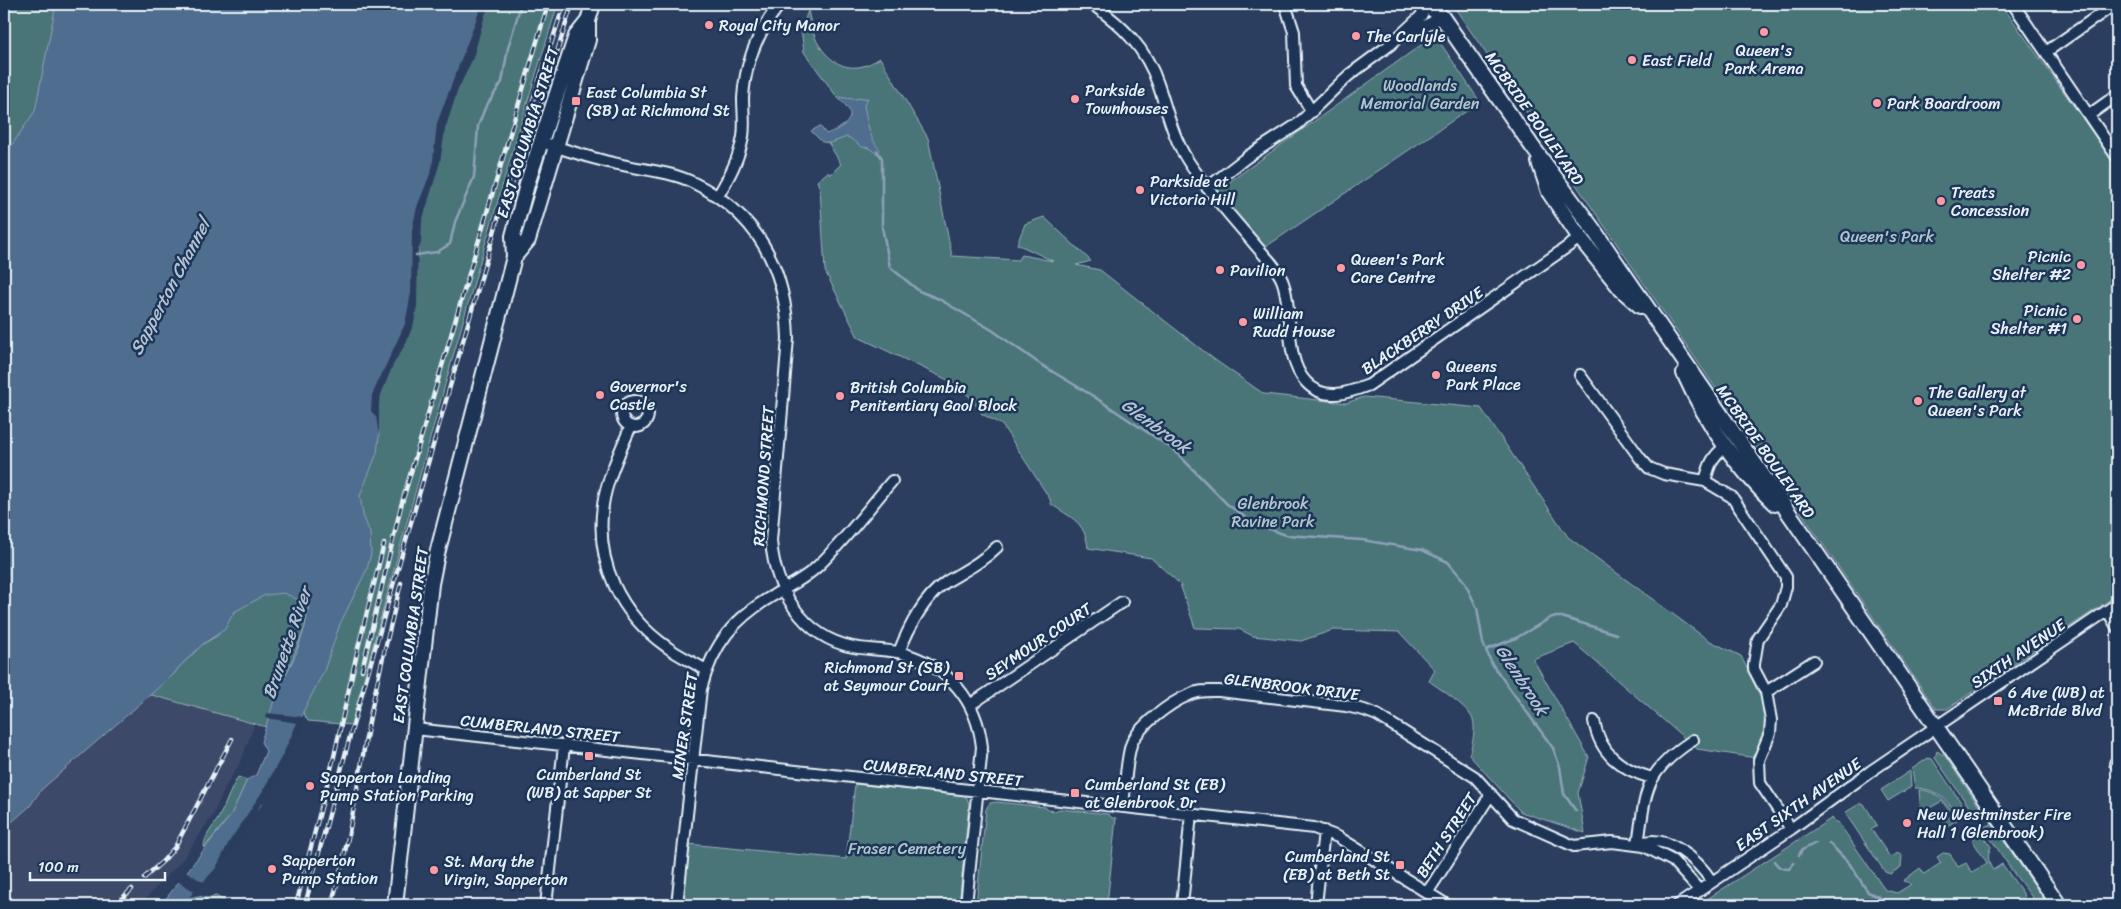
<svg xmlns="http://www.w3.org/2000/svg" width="2121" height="909" font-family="Sriracha,sans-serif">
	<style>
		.built { fill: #3c4869 }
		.green { fill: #4a7479; stroke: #99b2b8 }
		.water { fill: #506d8f; stroke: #8da2b9 }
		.pier { fill: #2b3e5f }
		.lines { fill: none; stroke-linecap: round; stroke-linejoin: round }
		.stream { stroke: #8da2b9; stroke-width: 2.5 }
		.minor-casing { stroke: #e8f1f8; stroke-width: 14 }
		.major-casing { stroke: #e8f1f8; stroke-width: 18 }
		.minor { stroke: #1d3557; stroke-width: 10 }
		.major { stroke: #1d3557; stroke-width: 14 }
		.rail-casing { stroke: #e8f1f8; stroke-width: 4.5 }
		.rail { stroke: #1d3557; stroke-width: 2.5; stroke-dasharray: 8; stroke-linecap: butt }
		.poi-dot { fill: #ff9aa2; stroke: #1d3557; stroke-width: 2 }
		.labels { text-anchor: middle; stroke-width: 5; stroke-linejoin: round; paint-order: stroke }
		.poi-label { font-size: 16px; fill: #e8f1f8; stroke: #1d3557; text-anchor: start }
		.park-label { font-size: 16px; fill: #b1c5cc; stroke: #1d3557 }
		.street-label { font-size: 16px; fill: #e8f1f8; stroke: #1d3557 }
		.water-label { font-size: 18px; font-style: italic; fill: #b3c3d3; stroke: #1d3557 }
	</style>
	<rect width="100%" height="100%" fill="#2b3e5f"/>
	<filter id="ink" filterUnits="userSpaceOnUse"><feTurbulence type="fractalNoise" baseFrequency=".02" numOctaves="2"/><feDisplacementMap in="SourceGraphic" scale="10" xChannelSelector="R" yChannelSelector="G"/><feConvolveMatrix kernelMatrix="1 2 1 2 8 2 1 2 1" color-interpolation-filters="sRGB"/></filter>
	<g filter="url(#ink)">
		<path class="built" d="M148,694l105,30 1,2 -13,35 -14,23 -14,31 -31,45 -42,45h-136v-76l33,-31 4,-8z"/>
		<path class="green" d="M4,4h85l-12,54 -73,106z
			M488,4h70c-76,238 -140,480 -207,721l-43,-4 -5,-9 -10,16 149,-599z
			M1452,4h549l116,163v428l-170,114h-11z
			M808,11c3,11 5,25 11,34 16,24 37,29 61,13l48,80 24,118 66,4 4,-5 31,6 -36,-17 8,-20 19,-7 47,44 -15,4 24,5 115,90 49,34 82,9 18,-6 117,11 87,129 140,103 33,16 22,46 4,21 -11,35 -59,-9 -123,-106 -41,16 56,98 -11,36 7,40 -64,-21 -52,-57c3,-9 7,-26 4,-35 -4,-13 -33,-31 -44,-39l6,-11 -36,-38 -66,-2 -32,11 -48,-5 -14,-7 -44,-1 -15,-44 -29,-26 -63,-10c-3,-27 -17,-30 -37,-44l-1,-5 -48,-74 -20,-11 -12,-17 -18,-15 -94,-45 -33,-66 -5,-82 -3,-8 11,-9 2,3 11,-11 -16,-27 34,-21 -16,-17 -6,-2 -33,-45 -3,-23z
			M1435,35l45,67 -216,146 -46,-58z
			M321,551l-16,76 -39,100 -118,-33 26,-20 5,-7 24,-23 14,-8 17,-24z
			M1937,751l8,5 35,52 1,4 -5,5 -41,-59z
			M1928,758l4,1 36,54 -9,6c-9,-18 -23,-31 -44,-31l-3,-19z
			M1910,771l1,16 -23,14 -7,-11z
			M238,777l9,3 -16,35 -27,33c0,-13 9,-20 15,-31 7,-13 11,-27 19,-40z
			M855,784l108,11 4,3 2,6 -10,101h-277l6,-61 158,15z
			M1919,790c18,0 31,15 38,30l-10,6 -4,-6 9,-5 -10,-14 -21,12z
			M996,802l49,5 3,3 7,1 4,-2 49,5 4,4h4l-9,87h-131l10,-96 4,-6z
			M1861,803l3,1 13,21 -6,4 19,28 8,-4 4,3 -1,11 -11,7 -5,-2 -38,-56 -1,-4z
			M1832,818l3,4h3l47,68 12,3 13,-8v-2l-7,-2 17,-13 4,6 17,-11 -4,-6 6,-4 7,1 8,13 8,-4 6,9 15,-9 -14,-22 1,-1 -3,-6 8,-5 12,18c-4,7 -3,17 2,23l9,-6 21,29 2,12h-327z
			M1992,824l56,81h-12l-1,-4 -20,-26 -32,-48z
			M198,896l9,2 9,-2 15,9h-27l-7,-5 -4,5h-10l6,-7z"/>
		<path class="water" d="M56,4h432l-33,87 -35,131 -5,84 -25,58 -13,39 2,33 -2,17 -17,43 3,19 7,18 1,21 -4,15 -27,55 -16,47 -21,41 -4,15 -29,65 -54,77 -33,36h-22l70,-90 16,-35 9,-5 10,-24 -5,-9 14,-45 21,-43 9,-27 4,-22 -25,-12 -19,2 -31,17 -9,17 -22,15 -24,23 -5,7 -133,116 -11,16 -26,23v-676l5,-4 26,-38z
			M837,97l16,2 15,-1 -4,7c3,15 5,34 16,45l-3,4 -8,-6 -7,-1 -12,-9 -3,-1 -17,6 -8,-1 -11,-11 9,-5 6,8c11,-4 33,-13 20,-28 -3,-4 -6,-5 -9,-9z"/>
		<path class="pier" d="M482,4h8l-5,11 -12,43 -16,34 -12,38 -5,32 -18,60 -1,21 -3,8 -1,55 -3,17 -8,20 -13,22 -11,27 -3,11v33l-3,-19 -5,-6 1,-16 33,-71 6,-31 1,-63 5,-23 15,-38 5,-46z
			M267,713l37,4 -3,11 -29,65 -12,13 -18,36 -14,13 -11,15 -24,26 -4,2 5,-7 -17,-10 5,-8 2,-3 19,12 13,-14 13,-26 33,-50 21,-38 14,-31 -31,-5z"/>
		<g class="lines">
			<path class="stream" d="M877,151l5,7v69l8,40 29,24 20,8 53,31 48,34 53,32 81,54 53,54 26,19 33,12 76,5 60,10 26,12 16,19 13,27 6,35 9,21 61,84 7,19 4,27 12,17
				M416,255l21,-3 13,-8 5,-22 19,-45 4,-51 7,-18 17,-26 6,-34 13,-44
				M1486,650l30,-12 36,-21h10l54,17
				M1829,843l20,20 19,29 25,12
				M1799,855l3,-5 14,-7
				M1774,861c4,6 7,8 15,8l5,-6"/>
			<defs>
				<path id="minor" d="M1092,4c30,21 54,44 66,80 9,26 15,54 30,77 19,29 42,54 64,80 10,13 24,24 30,39 12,30 1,78 24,102 18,20 42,11 63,3l211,-147
					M1285,4l9,28 2,54 16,26
					M2013,4l104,153
					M1405,36l37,-19
					M2046,52l69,-48
					M2089,115l28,-20
					M541,142c26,8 51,17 77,22 25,6 51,7 74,18 65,31 94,86 96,156l-17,203c4,48 31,96 82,106 16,3 33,2 49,6 46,13 75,47 80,94l-16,158
					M1207,188l40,-31 51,-33 51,-49 42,-31 30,-28 6,-11
					M718,196c11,-19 21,-37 25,-59 2,-13 0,-26 0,-39 2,-35 15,-67 37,-94
					M1580,375l60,83 9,10 15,6 41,7 27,16 54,80v10l-5,18 -23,34 -4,25v5l12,23 5,28 -1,13 -11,27 1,23 31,46
					M622 414a13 13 0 1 1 26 0a13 13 0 1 1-26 0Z
					M631,426c-10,23 -25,55 -28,79 -8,58 17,109 64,142 12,9 26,15 39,23
					M1705,481c4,-15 7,-25 20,-34
					M2108,611l9,16
					M899,652c10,-25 24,-54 47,-70 18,-11 36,-20 51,-35
					M1766,692l48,-31
					M970,705l152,-103
					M1594,721c6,33 26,48 58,57
					M415,729l899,99 24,9 109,68
					M2115,763l2,-2
					M1123,806c2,-17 3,-45 8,-61 6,-18 40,-43 58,-50 9,-5 20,-4 30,-4l127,15 18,4 13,5 98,62 38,42 61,27 38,-4 32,4 29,15 26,29
					M1638,844c8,-54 6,-72 55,-104
					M1638,844c29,-12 60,16 74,38
					M1427,893l64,-99
					M546,905l18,-159
					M677,905l24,-216c12,-45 33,-71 73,-94 15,-9 32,-17 45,-30 26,-25 49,-56 73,-84
					M1182,905l9,-91
					M1316,905l8,-74
					M1678,905l113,-76 80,-58 246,-167"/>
				<path id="major" d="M1426,4l16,13 92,132 59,80 466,676
					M1539,162l10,30 31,46 42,52 18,16
					M514,257l14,-17 60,-200v-19
					M1684,373c22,49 52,94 91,131
					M395,905l36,-321 6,-30 77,-297 -1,-21 15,-55 48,-145 12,-15 5,-17"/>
			</defs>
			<use href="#minor" class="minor-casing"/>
			<use href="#major" class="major-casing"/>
			<use href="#minor" class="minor"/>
			<use href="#major" class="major"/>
			<defs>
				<path id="rail" d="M510,203l62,-199
					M362,670l39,-164 147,-502
					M144,878l19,-17 12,-14 57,-108
					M115,905l17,-16
					M296,905l37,-144 25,-113 26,-104
					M305,905l48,-180 171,-597 40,-124
					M331,905c18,-58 26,-118 37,-178 9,-48 21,-96 33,-144"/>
			</defs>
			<use href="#rail" class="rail-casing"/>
			<use href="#rail" class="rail"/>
		</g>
	</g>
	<g class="poi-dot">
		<circle cx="709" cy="25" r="5"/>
		<circle cx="1764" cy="32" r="5"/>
		<circle cx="1356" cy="36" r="5"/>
		<circle cx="1632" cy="60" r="5"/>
		<circle cx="1075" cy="99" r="5"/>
		<rect x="571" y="96" width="10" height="10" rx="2.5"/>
		<circle cx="1877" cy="103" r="5"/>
		<circle cx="1140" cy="190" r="5"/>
		<circle cx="1941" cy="201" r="5"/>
		<circle cx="2081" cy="265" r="5"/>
		<circle cx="1341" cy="268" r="5"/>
		<circle cx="1220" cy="270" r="5"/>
		<circle cx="2077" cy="319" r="5"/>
		<circle cx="1243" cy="322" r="5"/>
		<circle cx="1436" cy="375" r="5"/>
		<circle cx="600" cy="395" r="5"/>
		<circle cx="840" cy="396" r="5"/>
		<circle cx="1918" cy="401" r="5"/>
		<rect x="954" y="671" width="10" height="10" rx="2.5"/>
		<rect x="1993" y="696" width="10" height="10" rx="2.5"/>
		<rect x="584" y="751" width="10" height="10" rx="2.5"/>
		<circle cx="310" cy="786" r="5"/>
		<rect x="1070" y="788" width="10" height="10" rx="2.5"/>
		<circle cx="1907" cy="823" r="5"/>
		<rect x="1395" y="860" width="10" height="10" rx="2.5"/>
		<circle cx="272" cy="869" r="5"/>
		<circle cx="434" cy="870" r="5"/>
	</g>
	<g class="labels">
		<g class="poi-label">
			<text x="719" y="31">Royal City Manor</text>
			<text x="1366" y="42">The Carlyle</text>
			<text x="1764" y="56" text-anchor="middle">Queen's<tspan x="1764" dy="18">Park Arena</tspan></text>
			<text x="1642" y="66">East Field</text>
			<text x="1085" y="96">Parkside<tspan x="1085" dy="18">Townhouses</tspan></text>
			<text x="586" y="98">East Columbia St<tspan x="586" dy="18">(SB) at Richmond St</tspan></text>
			<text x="1887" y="109">Park Boardroom</text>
			<text x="1150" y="187">Parkside at<tspan x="1150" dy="18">Victoria Hill</tspan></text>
			<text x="1951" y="198">Treats<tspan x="1951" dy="18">Concession</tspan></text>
			<text x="2071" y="262" text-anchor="end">Picnic<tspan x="2071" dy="18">Shelter #2</tspan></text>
			<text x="1351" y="265">Queen's Park<tspan x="1351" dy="18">Care Centre</tspan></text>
			<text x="1230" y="276">Pavilion</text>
			<text x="2067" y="316" text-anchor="end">Picnic<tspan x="2067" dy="18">Shelter #1</tspan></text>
			<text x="1253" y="319">William<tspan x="1253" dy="18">Rudd House</tspan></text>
			<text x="1446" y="372">Queens<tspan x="1446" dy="18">Park Place</tspan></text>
			<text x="610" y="392">Governor's<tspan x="610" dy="18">Castle</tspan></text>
			<text x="850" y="393">British Columbia<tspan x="850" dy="18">Penitentiary Gaol Block</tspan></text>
			<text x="1928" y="398">The Gallery at<tspan x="1928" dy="18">Queen's Park</tspan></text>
			<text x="949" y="673" text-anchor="end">Richmond St (SB)<tspan x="949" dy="18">at Seymour Court</tspan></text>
			<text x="2008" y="698">6 Ave (WB) at<tspan x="2008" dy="18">McBride Blvd</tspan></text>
			<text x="589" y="780" text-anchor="middle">Cumberland St<tspan x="589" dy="18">(WB) at Sapper St</tspan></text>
			<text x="320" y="783">Sapperton Landing<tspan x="320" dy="18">Pump Station Parking</tspan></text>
			<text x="1085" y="790">Cumberland St (EB)<tspan x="1085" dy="18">at Glenbrook Dr</tspan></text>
			<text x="1917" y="820">New Westminster Fire<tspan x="1917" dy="18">Hall 1 (Glenbrook)</tspan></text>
			<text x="1390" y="862" text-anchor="end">Cumberland St<tspan x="1390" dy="18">(EB) at Beth St</tspan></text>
			<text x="282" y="866">Sapperton<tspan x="282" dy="18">Pump Station</tspan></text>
			<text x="444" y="867">St. Mary the<tspan x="444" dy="18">Virgin, Sapperton</tspan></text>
		</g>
		<g class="park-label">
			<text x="1420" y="91">Woodlands<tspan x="1420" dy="18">Memorial Garden</tspan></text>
			<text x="1887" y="242">Queen's Park</text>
			<text x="1273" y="509">Glenbrook<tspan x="1273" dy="18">Ravine Park</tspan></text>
			<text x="907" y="854">Fraser Cemetery</text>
		</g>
		<g class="street-label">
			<text transform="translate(1535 118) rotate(55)" y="6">MCBRIDE BOULEVARD</text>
			<text transform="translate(527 132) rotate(-73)" y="6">EAST COLUMBIA STREET</text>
			<text transform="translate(1422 330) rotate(-34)" y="6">BLACKBERRY DRIVE</text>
			<text transform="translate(1766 451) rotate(55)" y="6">MCBRIDE BOULEVARD</text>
			<text transform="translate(763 476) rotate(-86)" y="6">RICHMOND STREET</text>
			<text transform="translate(410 635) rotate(-82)" y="6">EAST COLUMBIA STREET</text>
			<text transform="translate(1038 641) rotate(-34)" y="6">SEYMOUR COURT</text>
			<text transform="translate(2018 653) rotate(-34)" y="6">SIXTH AVENUE</text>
			<text transform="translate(1292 686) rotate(7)" y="6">GLENBROOK DRIVE</text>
			<text transform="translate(684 726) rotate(-82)" y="6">MINER STREET</text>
			<text transform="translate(540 728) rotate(6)" y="6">CUMBERLAND STREET</text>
			<text transform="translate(943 772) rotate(6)" y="6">CUMBERLAND STREET</text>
			<text transform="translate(1798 804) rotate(-35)" y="6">EAST SIXTH AVENUE</text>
			<text transform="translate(1446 835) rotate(-57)" y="6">BETH STREET</text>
		</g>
		<g class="water-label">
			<text transform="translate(170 287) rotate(-62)" y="6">Sapperton Channel</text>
			<text transform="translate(1156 426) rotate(36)" y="6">Glenbrook</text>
			<text transform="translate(287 643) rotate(-71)" y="6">Brunette River</text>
			<text transform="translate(1522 680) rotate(57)" y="6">Glenbrook</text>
		</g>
	</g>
	<rect width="2121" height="909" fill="none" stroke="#1d3557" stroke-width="20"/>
	<rect x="10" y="10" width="2101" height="889" fill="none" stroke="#e8f1f8" stroke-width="2" filter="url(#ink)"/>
	<path d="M30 872v8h135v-8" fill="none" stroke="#e8f1f8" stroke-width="2.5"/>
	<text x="38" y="872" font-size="15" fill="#e8f1f8" stroke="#1d3557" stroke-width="4" paint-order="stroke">100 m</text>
</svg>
